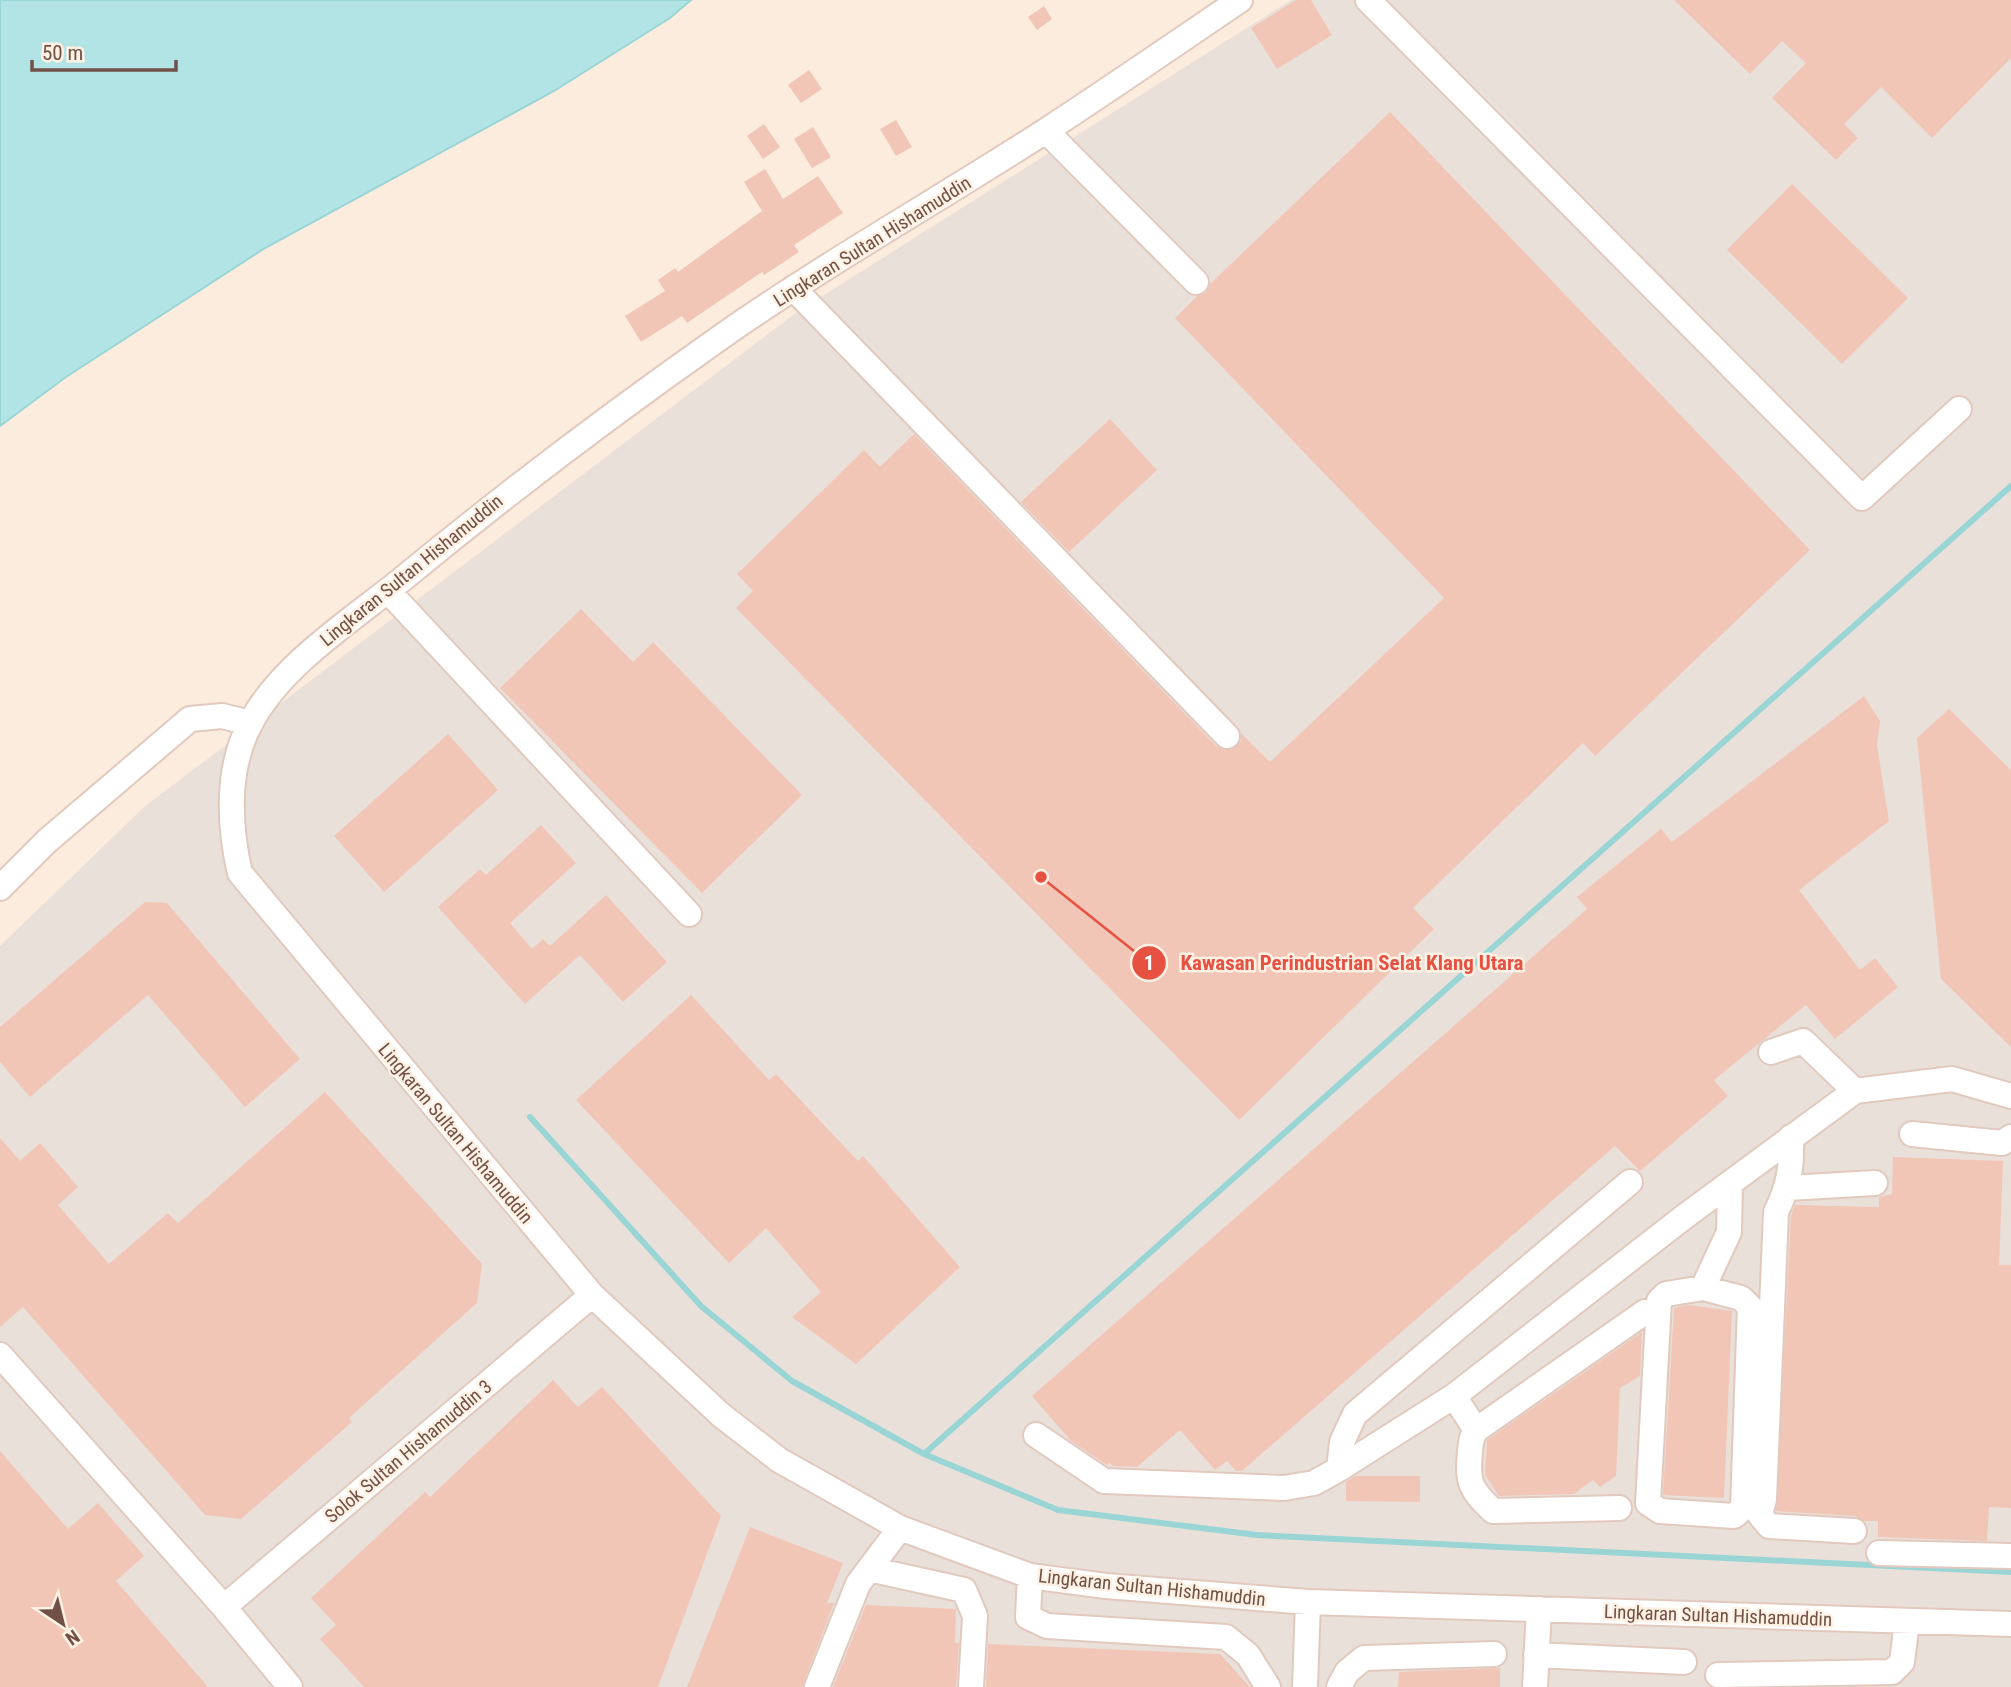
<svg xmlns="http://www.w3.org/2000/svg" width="2011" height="1687" font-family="'Roboto Condensed',sans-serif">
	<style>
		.industrial { fill: #eae0da }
		.water { fill: #b3e4e5; stroke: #9ad5d6; stroke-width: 2 }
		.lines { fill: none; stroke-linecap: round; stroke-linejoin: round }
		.stream { stroke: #9ad5d6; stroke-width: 6 }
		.building { fill: #f1c6b6 }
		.minor-casing { stroke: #e1c9be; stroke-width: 28 }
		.minor { stroke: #fff; stroke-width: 24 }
		.labels { text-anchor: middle; stroke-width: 5; stroke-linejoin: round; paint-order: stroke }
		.street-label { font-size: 19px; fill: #715047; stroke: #fff1e4 }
		.leader { fill: none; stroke: #e75142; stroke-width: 2.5 }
		.callout-dot { fill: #e75142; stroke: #fff1e4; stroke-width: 2.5 }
		.mark-label { font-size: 21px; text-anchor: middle; font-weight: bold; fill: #fff }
		.callout-label { font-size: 21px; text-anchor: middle; font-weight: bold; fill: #e75142; stroke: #fff1e4; stroke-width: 5; stroke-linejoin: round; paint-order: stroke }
	</style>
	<rect width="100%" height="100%" fill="#fcecde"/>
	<path class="industrial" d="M1291,0h720v1687h-2011v-741l144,-139 653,-495z"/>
	<path class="water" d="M0,0h691l-21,18 -116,73 -289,157 -199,129 -66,49z"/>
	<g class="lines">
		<path class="stream" d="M530,1117l171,189 91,75 132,73 134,56 199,25 754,37
			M924,1454l1087,-968"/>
	</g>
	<path class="building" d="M1296,0h15l21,35 -55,34 -26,-41z
		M1674,0h337v58l-79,80 -51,-51 -37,37 14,14 -22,22 -64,-62 34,-35 -24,-22 -32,33z
		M1044,6l8,13 -15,11 -9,-13z
		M809,70l13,19 -21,14 -13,-18z
		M1390,112l420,438 -215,206 -12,-13 -170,165 21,21 -195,191 -503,-512 17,-17 -16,-17 127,-124 16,17 34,-33 302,312 15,4 10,-9v-8l29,29 174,-164 -269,-280 22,-22 9,-3 4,-9z
		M896,120l16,27 -16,9 -16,-27z
		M764,124l16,23 -17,12 -16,-23z
		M813,127l18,30 -19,11 -18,-29z
		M765,169l18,30 35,-23 25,37 -49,32 5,7 -35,23 -2,-3 -75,51 -5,-7 -41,26 -16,-26 40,-25 -7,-11 17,-12 3,4 84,-61 -18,-29z
		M1792,184l116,114 -66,66 -115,-114z
		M1110,419l47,51 -88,82 -48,-50z
		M581,609l52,53 20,-20 149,153 -100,98 -202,-205z
		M1864,696l16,25 -3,24 12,76 -90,69 61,80 15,-12 23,29 -63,52 -29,-34 -92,75 14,16 -88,75 -25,-25 -373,325h-6l-9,-10 -12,9 -35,-40 -43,37 -24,-1 -3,-3 -3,2 -36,-24 -39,-45 555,-487 -10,-12 84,-68 11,13z
		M1949,709l62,61v277l-70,-68 -24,-241z
		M448,734l50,56 -114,102 -50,-56z
		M541,825l35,38 -66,60 22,26 11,-10 7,7 56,-51 61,67 -44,40 -43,-47 -55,49 -87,-97 42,-38 6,6z
		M145,902l22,1 133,156 -55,48 -97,-112 -118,102 -30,-35v-35z
		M691,995l78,85 7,-6 82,87 5,-5 97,111 -104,97 -64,-47 29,-25 -55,-64 -37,35 -153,-163z
		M325,1092l157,172 -5,39 -128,115 3,4 -111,97 -36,-4 -182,-208 -23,20v-189l20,23 20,-18 38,44 -20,18 51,59 59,-51 10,10z
		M1893,1157l110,4 -4,104h12v243l-22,-1 -2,34 -109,-4v-16h-14l-9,-5 -79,-5 15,-295 4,-11 84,2v-10l13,-3z
		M1689,1305l43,6 -8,187 -61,-3 11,-187z
		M1642,1332l-2,44 -20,12 -4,88 -16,11 -7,-7 -19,14 -75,2 -14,-21 2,-35z
		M553,1380l25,27 24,-20 119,129 -63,171h-294l-44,-48 16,-14 -25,-27 114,-106 5,5z
		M0,1451l68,78 30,-26 46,53 -28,25 92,106h-208z
		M1355,1476h65v26l-74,-1v-19z
		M750,1527l93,36 -16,40h7l-32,84h-115z
		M866,1605l90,4 -1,34h4l-3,44h-123z
		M988,1644l232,10 30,33h-264z
		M1500,1668v19h-102l1,-15z"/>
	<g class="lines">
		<defs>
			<path id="minor" d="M1240,0c-65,44 -130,89 -196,132 -107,69 -219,132 -323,205 -108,76 -213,155 -316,240 -50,41 -125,88 -155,147 -24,45 -21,102 -10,149l352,422 129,120 58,45 121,68 130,48 76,10 202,16 703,22
				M1368,0l494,498 97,-89
				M1046,131l150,151
				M794,289l433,447
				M388,591l301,323
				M0,888l47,-47 143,-122 32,-3 28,7
				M1771,1052l32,-11 52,50
				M1912,1134l90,9 9,-6
				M1791,1137c1,30 -2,49 -15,75l-12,287 -4,16 9,11 85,5
				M1788,1188l87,-5
				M1703,1288l38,10 9,9 -7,201 -9,8 -74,-5 -12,-8 11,-202 7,-7z
				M1703,1288l26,-56 1,-49
				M0,1355l224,252 66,80
				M1454,1396l22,34 169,-118
				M1476,1430c-5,7 -5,13 -6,21 -3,32 0,38 23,60l126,-3
				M1036,1435l68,46 180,7 30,-5 25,-14 115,-73 230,-179 171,-126 97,-12 59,17
				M1339,1469l3,-27 13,-28 275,-232
				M1879,1553l132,3
				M869,1569l95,21 11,26 -4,71
				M1030,1576l-2,41 19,9 179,11 22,18 20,32
				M224,1607l368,-312
				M1536,1655l148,7
				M1718,1675l174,-3 10,-10 5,-41
				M817,1687l41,-103 42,-56
				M1305,1687l3,-85
				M1339,1687l8,-15 17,-14 130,-4
				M1535,1687l4,-78"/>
		</defs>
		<use href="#minor" class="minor-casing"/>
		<use href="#minor" class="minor"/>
	</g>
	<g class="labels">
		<g class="street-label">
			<text transform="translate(872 241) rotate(-32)" y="7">Lingkaran Sultan Hishamuddin</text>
			<text transform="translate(411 570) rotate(-39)" y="7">Lingkaran Sultan Hishamuddin</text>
			<text transform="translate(456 1133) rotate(50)" y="7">Lingkaran Sultan Hishamuddin</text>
			<text transform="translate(408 1451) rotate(-40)" y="7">Solok Sultan Hishamuddin 3</text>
			<text transform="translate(1152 1587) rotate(6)" y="7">Lingkaran Sultan Hishamuddin</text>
			<text transform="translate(1718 1615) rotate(2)" y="7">Lingkaran Sultan Hishamuddin</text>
		</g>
	</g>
	<path class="leader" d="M1041 877L1149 963"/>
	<g class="callout-dot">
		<circle cx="1041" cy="877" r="7"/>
		<circle cx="1149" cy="963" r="18"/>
	</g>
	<g class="mark-label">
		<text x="1149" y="970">1</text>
	</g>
	<g class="callout-label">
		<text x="1352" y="970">Kawasan Perindustrian Selat Klang Utara</text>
	</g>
	<g transform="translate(63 1624) rotate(145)" stroke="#fff1e4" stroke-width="5" paint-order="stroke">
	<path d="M0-5L12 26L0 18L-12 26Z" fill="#715047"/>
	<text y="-10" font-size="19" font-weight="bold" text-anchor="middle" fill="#715047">N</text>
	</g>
	<path d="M32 60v10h144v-10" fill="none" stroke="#715047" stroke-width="3.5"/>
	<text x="42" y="60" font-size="21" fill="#715047" stroke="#fff1e4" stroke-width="5" paint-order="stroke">50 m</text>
</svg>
